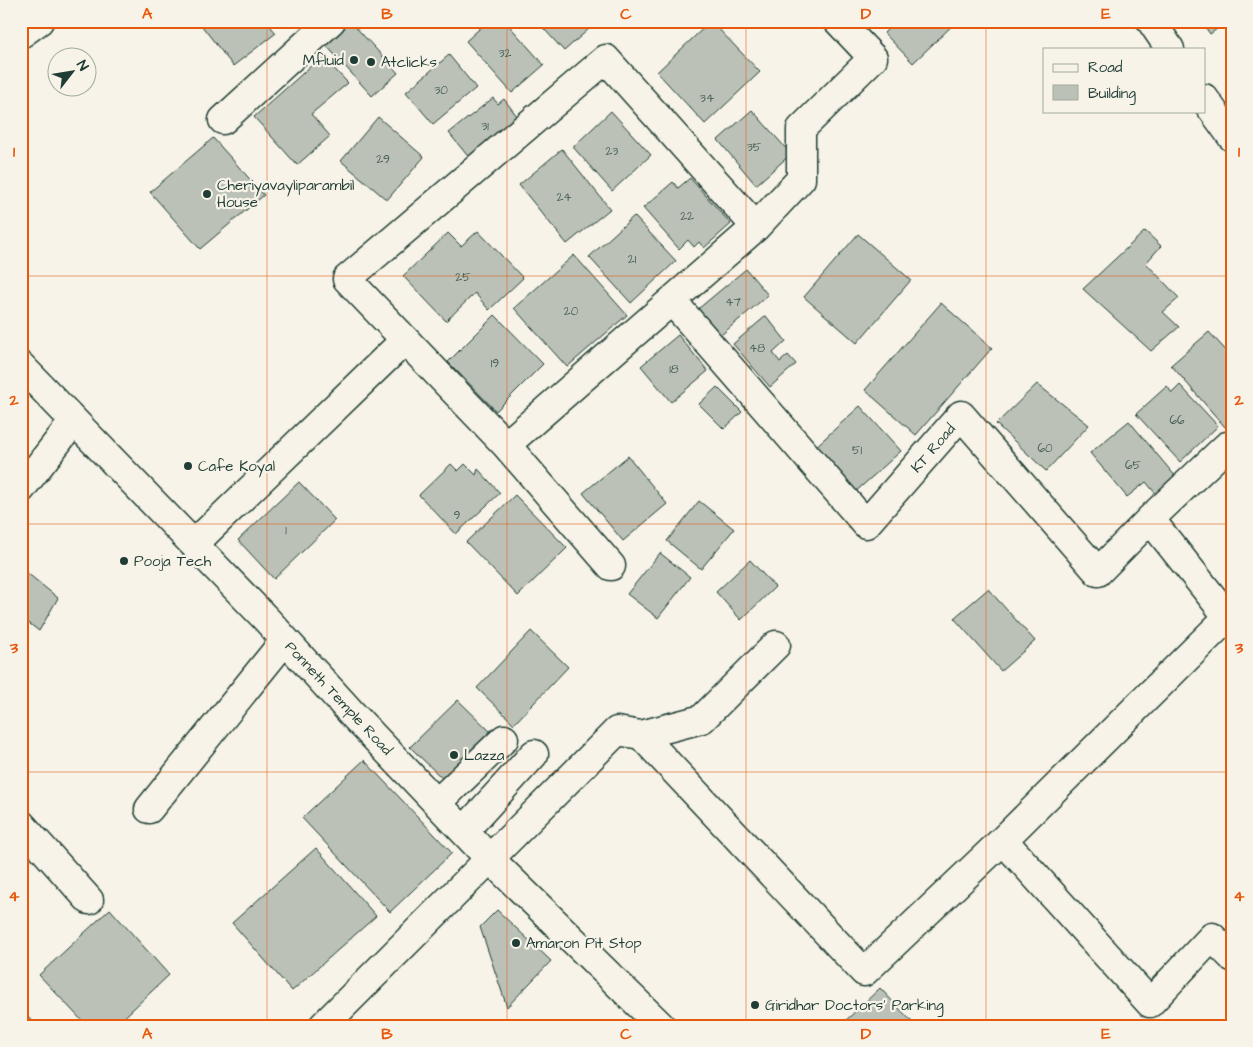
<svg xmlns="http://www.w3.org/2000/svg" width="1253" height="1047" font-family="'Architects Daughter',sans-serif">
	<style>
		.building { fill: #bbc1b6; stroke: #1f3d34 }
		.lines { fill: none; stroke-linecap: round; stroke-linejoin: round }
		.minor-casing { stroke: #1f3d34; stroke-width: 31 }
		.minor { stroke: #f7f3e8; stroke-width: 28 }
		.grid { fill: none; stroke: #e8590c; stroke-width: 1; stroke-opacity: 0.55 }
		.poi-dot { fill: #1f3d34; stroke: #f7f3e8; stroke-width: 2 }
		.labels { text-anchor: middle; stroke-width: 4.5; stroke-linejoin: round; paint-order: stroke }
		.number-label { font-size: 12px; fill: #465e54 }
		.poi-label { font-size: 15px; fill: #1f3d34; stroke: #f7f3e8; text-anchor: start }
		.street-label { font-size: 15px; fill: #1f3d34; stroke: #f7f3e8 }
		.neatline { fill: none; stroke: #e8590c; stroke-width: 2 }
		.grid-label { font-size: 16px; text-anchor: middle; font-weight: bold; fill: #e8590c }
	</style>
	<rect width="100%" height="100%" fill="#f7f3e8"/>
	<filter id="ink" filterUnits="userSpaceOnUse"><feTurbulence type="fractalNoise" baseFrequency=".02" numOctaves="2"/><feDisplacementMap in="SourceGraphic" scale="10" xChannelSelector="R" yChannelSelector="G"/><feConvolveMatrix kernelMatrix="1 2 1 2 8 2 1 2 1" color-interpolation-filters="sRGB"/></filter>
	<g filter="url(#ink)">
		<path class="building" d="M198,21h68l10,12 -43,33z
			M350,21l48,52 -26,23 -48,-53z
			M488,21h17l39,44 -32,28 -46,-52z
			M537,21h61l-34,30z
			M711,21l49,51 -55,52 -48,-52z
			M896,21h59l1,1 -43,41 -29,-30z
			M1201,21h27l-18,13z
			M449,55l27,33 -43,36 -27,-32z
			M322,56l26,27 -37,31 19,22 -33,29 -43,-48z
			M493,98l5,6 6,-5 16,21 -49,40 -22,-27z
			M752,110l39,44 -35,31 -38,-45z
			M611,111l40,44 -39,36 -39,-44z
			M378,117l46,40 -37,43 -46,-39z
			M213,138l51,57 -64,54 -50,-57z
			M562,149l48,60 -43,35 -48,-59z
			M690,178l41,46 -27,24 -5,-6 -5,5 -6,-7 -9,9 -36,-41 30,-26 5,6z
			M634,216l42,45 -45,42 -42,-46z
			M478,231l45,47 -34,32 -14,-17 -29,28 -43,-45 45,-43 13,13z
			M1145,231l16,15 -15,17 33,35 -16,14 16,15 -28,24 -68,-62z
			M858,234l53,46 -54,63 -53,-46z
			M574,255l53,60 -60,52 -53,-59z
			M746,269l22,26 -47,40 -23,-26z
			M941,303l51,45 -76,87 -51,-45z
			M495,315l48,49 -47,47 -48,-49z
			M766,316l20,25 -13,12 7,9 8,-7 8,9 -26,23 -37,-43z
			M1209,332l23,25v64l-7,6 -54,-62z
			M678,335l30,36 -37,31 -30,-36z
			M1037,384l52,41 -43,46 -50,-47z
			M1180,385l38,41 -38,36 -44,-48 31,-28 5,7z
			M717,387l25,25 -18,17 -25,-25z
			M860,406l41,45 -48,43 -41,-44z
			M1129,421l47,56 -20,17 -10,-12 -19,15 -37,-44z
			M628,456l39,48 -44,37 -40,-48z
			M451,464l7,7 7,-7 11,11 2,-6 22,24 -44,41 -37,-39z
			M299,482l36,38 -61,59 -36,-39z
			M515,495l52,53 -49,48 -52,-54z
			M699,501l35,28 -33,40 -34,-28z
			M660,553l30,24 -32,41 -31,-24z
			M750,560l25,27 -34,33 -25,-28z
			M21,568l37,30 -19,33 -18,-14z
			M988,589l47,52 -34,30 -47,-53z
			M531,631l37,36 -54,57 -37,-36z
			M458,700l38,37 -47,48 -39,-38z
			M364,760l88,93 -62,59 -88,-94z
			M316,848l60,68 -84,75 -60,-68z
			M110,909l59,66 -54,51h-28l-48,-51z
			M497,910l54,51 -44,46 -27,-80z
			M880,988l36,38h-76z
			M24,1011l12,15h-15v-13z"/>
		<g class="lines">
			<defs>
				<path id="minor" d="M1151,21l19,28
					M21,34l18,-13
					M1204,98l28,39
					M223,120l108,-99
					M672,301l194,223 95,-109 137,157 52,-53 77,-73
					M21,366l246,254 89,98 134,141 171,167
					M506,445l250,-218 45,-48v-50l72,-71 -35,-37
					M21,489l53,-68
					M1150,519l82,103
					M194,544l211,-204
					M611,566l-105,-121 -159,-166 259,-220 150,168
					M641,735l223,237 139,-132 225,-223
					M437,803l67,-64
					M149,809l136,-169
					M21,824l68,76
					M464,831l70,-77
					M1003,840l147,163 62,-66 20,20
					M323,1026l294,-295 24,4 61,-16 74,-74"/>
			</defs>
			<use href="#minor" class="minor-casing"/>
			<use href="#minor" class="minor"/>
		</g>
	</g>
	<path class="grid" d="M267,21v1005M507,21v1005M746,21v1005M986,21v1005M21,276h1211M21,524h1211M21,772h1211"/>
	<g class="poi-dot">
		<circle cx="354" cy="60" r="5"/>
		<circle cx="371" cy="62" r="5"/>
		<circle cx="207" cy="194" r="5"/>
		<circle cx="188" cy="466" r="5"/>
		<circle cx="124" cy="561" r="5"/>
		<circle cx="454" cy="755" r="5"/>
		<circle cx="516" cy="943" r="5"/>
		<circle cx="755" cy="1005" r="5"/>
	</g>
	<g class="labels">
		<g class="number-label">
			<text x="505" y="57">32</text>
			<text x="441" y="94">30</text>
			<text x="707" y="102">34</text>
			<text x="485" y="130">31</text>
			<text x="754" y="151">35</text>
			<text x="612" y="155">23</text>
			<text x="383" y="163">29</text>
			<text x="564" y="201">24</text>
			<text x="687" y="220">22</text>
			<text x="632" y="263">21</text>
			<text x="463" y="281">25</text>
			<text x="733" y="306">47</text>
			<text x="571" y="315">20</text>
			<text x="757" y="352">48</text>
			<text x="495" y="367">19</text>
			<text x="674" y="373">18</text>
			<text x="1177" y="424">66</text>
			<text x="1045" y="452">60</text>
			<text x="857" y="454">51</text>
			<text x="1133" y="469">65</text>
			<text x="457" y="519">9</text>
			<text x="286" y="534">1</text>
		</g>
		<g class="poi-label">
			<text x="344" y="65" text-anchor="end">Mfluid</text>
			<text x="381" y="67">Atclicks</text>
			<text x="217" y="190">Cheriyavayliparambil<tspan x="217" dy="17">House</tspan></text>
			<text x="198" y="471">Cafe Koyal</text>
			<text x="134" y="566">Pooja Tech</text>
			<text x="464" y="760">Lazza</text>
			<text x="526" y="948">Amaron Pit Stop</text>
			<text x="765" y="1010">Giridhar Doctors' Parking</text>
		</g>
		<g class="street-label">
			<text transform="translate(933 448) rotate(-49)" y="5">KT Road</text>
			<text transform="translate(339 698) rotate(47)" y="5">Ponneth Temple Road</text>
		</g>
	</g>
	<rect width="1253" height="1047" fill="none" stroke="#f7f3e8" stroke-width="55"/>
	<rect x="1043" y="48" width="162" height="65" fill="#f7f3e8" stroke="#a1aaa0"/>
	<rect x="1053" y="64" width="25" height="8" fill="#f7f3e8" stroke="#a1aaa0"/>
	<text x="1088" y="72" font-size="15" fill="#1f3d34">Road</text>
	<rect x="1053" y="85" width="25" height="15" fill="#bbc1b6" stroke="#a1aaa0"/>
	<text x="1088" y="98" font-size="15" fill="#1f3d34">Building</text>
	<g transform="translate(72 72) rotate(59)"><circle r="24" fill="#f7f3e8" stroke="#a1aaa0"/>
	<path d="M0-4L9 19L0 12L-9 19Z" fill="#1f3d34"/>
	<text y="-8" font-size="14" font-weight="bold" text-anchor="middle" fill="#1f3d34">N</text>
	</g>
	<rect x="28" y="28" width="1198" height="992" class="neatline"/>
	<g class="grid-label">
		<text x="147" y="19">A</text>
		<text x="387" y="19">B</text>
		<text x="626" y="19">C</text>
		<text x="866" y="19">D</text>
		<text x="1106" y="19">E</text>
		<text x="14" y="157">1</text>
		<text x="1239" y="157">1</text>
		<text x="14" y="405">2</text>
		<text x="1239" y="405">2</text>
		<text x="14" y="653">3</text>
		<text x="1239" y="653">3</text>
		<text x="14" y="901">4</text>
		<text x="1239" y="901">4</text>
		<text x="147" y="1039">A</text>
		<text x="387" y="1039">B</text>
		<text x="626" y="1039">C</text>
		<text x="866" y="1039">D</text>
		<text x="1106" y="1039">E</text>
	</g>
</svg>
